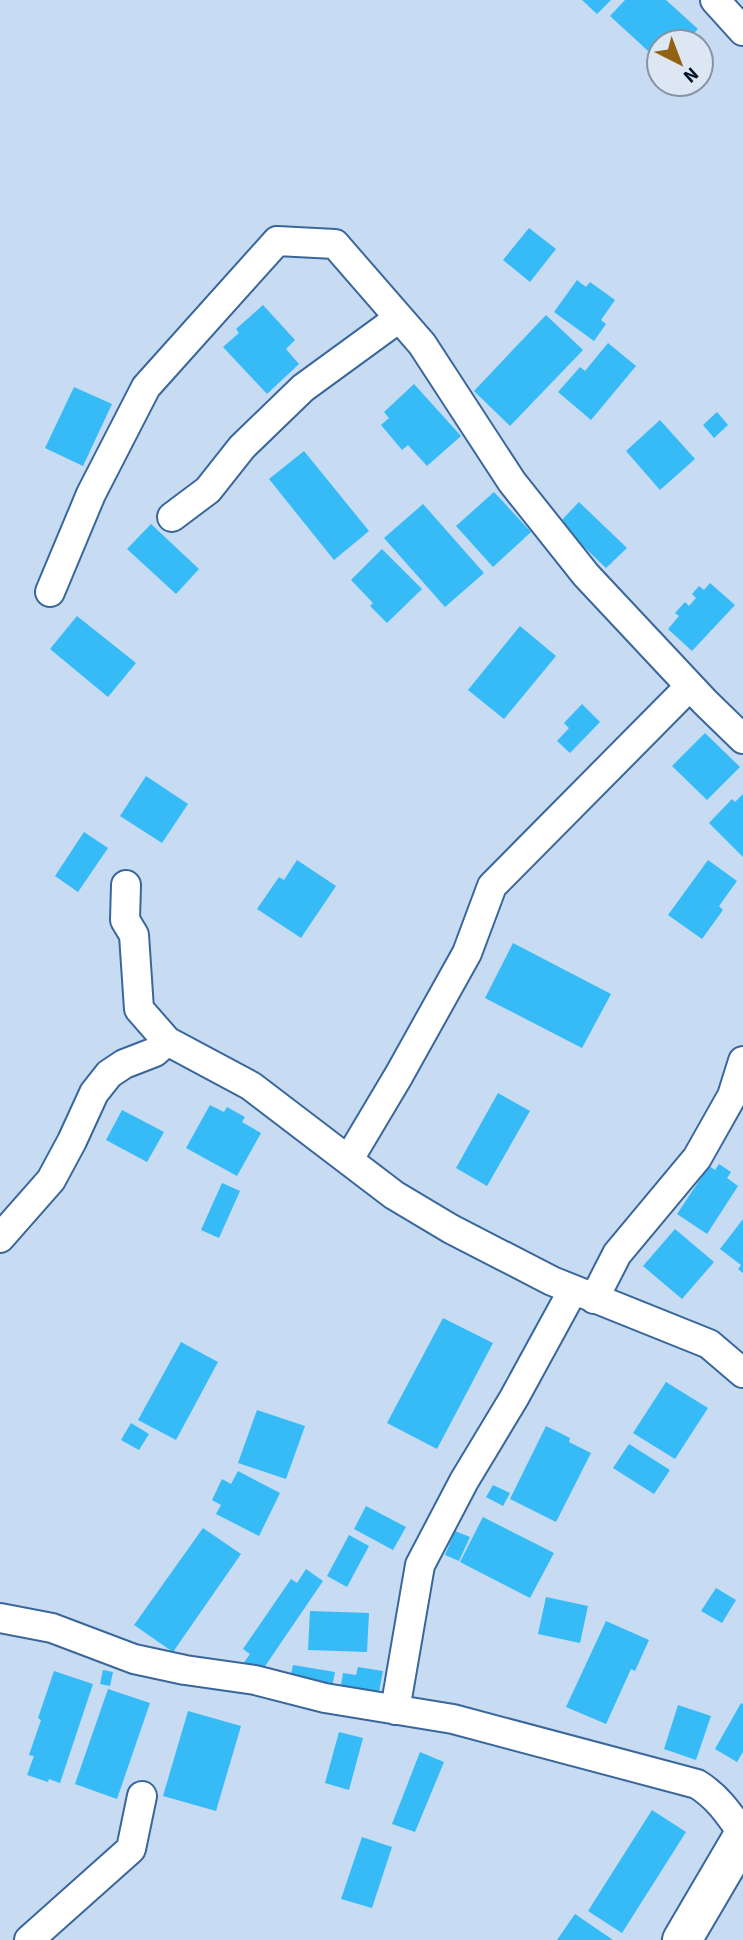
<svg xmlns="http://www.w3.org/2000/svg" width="743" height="1940" font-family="'Source Sans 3',sans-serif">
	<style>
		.building { fill: #36bbf6 }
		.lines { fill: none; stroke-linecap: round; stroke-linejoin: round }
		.street-casing { stroke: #39679b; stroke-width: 32 }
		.secondary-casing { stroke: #39679b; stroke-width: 42 }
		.street { stroke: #fff; stroke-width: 28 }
		.secondary { stroke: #fff; stroke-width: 38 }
	</style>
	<rect width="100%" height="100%" fill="#c7dbf3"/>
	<path class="building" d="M582,0h29l-14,14z
		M625,0h41l32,29 -13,13h-26v19l-49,-45z
		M529,228l27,21 -26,33 -27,-22z
		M577,280l9,7 4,-5 25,18 -14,20 5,4 -12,17 -40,-29z
		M263,305l32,35 -9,9 13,15 -32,30 -44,-47 16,-14 -3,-4z
		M546,315l37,35 -73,76 -36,-35z
		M608,343l28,23 -45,54 -33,-28 22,-25 5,4z
		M414,384l47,52 -34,30 -19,-21 -6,5 -21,-25 8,-7 -5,-6z
		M74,387l38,17 -29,62 -38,-18z
		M717,412l11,13 -14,13 -11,-13z
		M660,420l35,39 -35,31 -34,-39z
		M304,451l65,80 -35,29 -65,-81z
		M494,492l37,40 -38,35 -37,-41z
		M579,502l48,46 -21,20 -47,-45z
		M423,504l61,69 -39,34 -61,-69z
		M151,524l48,45 -23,25 -49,-45z
		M382,549l40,40 -35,34 -17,-17 3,-3 -22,-23z
		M710,583l25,22 -43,46 -24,-22 11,-13 -4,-3 10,-11 4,4 7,-8 -4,-4 7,-8 5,4z
		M77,616l59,47 -28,34 -58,-48z
		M520,626l36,30 -52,63 -36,-29z
		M582,704l18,18 -30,31 -13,-12 12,-13 -5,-5z
		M705,733l35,34 -33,33 -35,-34z
		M146,776l42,28 -26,39 -42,-27z
		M743,794v63l-34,-34 23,-24 3,3z
		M84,832l24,16 -30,44 -23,-16z
		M297,860l39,26 -35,52 -44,-29 22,-32 5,3z
		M708,860l29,21 -18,25 4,4 -21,29 -34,-24z
		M513,943l98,51 -29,54 -97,-50z
		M498,1093l32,18 -43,75 -31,-18z
		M210,1105l14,7 3,-5 18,10 -3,5 19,11 -24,43 -51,-28z
		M122,1110l42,22 -17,30 -41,-22z
		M719,1164l12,8 -4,6 11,8 -31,48 -30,-20 32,-48 6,4z
		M222,1183l18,8 -21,47 -18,-8z
		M743,1219v54l-5,-4 3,-4 -21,-16z
		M675,1229l39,33 -32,37 -39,-33z
		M443,1318l50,25 -56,106 -50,-26z
		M181,1342l37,20 -42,78 -38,-20z
		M666,1382l42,26 -33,51 -42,-26z
		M257,1410l48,16 -19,53 -48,-16z
		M131,1423l18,11 -10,16 -18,-10z
		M546,1426l24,12 -1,4 22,11 -35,69 -46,-23z
		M629,1444l41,26 -16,24 -41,-26z
		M238,1471l42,22 -21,43 -43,-22 5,-9 -9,-5 10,-21 9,5z
		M493,1485l17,8 -7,13 -17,-9z
		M366,1506l40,21 -13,23 -39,-21z
		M483,1517l71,36 -24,45 -70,-36z
		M203,1528l38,26 -68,98 -39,-27z
		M455,1531l15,6 -11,24 -14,-6z
		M349,1535l20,11 -22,41 -20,-11z
		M306,1569l17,12 -66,97 -16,-11 9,-13 -7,-5 48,-70 6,4z
		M716,1588l20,12 -14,23 -21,-12z
		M546,1597l42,9 -8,37 -42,-9z
		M310,1611l59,2 -2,39 -59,-2z
		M606,1621l43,19 -14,31 -4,-2 -25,55 -40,-17z
		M293,1665l42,7 -3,15 -42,-8z
		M358,1667l25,4 -5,26 -38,-6 3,-18 13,2z
		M103,1670l10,2 -3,14 -10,-2z
		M54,1671l39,13 -33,99 -11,-4 -1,3 -21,-7 7,-19 -5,-1 12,-35 -3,-2z
		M108,1689l42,14 -33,96 -42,-15z
		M741,1703l2,1v48l-6,10 -22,-13z
		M678,1705l33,11 -15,44 -32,-11z
		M188,1711l53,15 -25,85 -53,-15z
		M339,1732l24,6 -14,52 -24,-7z
		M420,1752l24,10 -29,70 -23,-8z
		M652,1810l34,22 -64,101 -34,-22z
		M362,1837l30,10 -20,61 -31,-9z
		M575,1914l38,26h-56z"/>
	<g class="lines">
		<defs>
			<path id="street" d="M715,0l28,31
				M172,517l36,-27 34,-43 61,-59 96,-70
				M50,592l41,-98 55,-107 131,-146 58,3 87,100 90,138 74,93 119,127 38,37
				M167,1041l84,45 143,109 57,34 101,52 157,63 34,29
				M349,1159l50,-84 68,-122 25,-67 198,-200
				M0,1238l51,-58 21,-39 22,-48 15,-19 15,-10 31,-12 12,-11 -28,-32 -5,-74 -9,-15 1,-35
				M594,1299l23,-45 80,-96 35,-62 11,-35
				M0,1618l52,10 82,31 51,11 70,10 70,18 128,21 244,65c21,13 32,30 46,50
				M395,1710l25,-145 44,-84 50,-83 59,-108
				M29,1940l102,-91 11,-53"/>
			<path id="secondary" d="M682,1940l61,-104"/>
		</defs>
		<use href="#street" class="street-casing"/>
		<use href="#secondary" class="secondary-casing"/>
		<use href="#street" class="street"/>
		<use href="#secondary" class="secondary"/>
	</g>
	<g transform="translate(680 63) rotate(138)"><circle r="33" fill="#dde7f3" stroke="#8693a3" stroke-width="2"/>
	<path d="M0-5L12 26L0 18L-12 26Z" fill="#926111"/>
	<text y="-10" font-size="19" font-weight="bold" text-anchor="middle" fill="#03152a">N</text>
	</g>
</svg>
